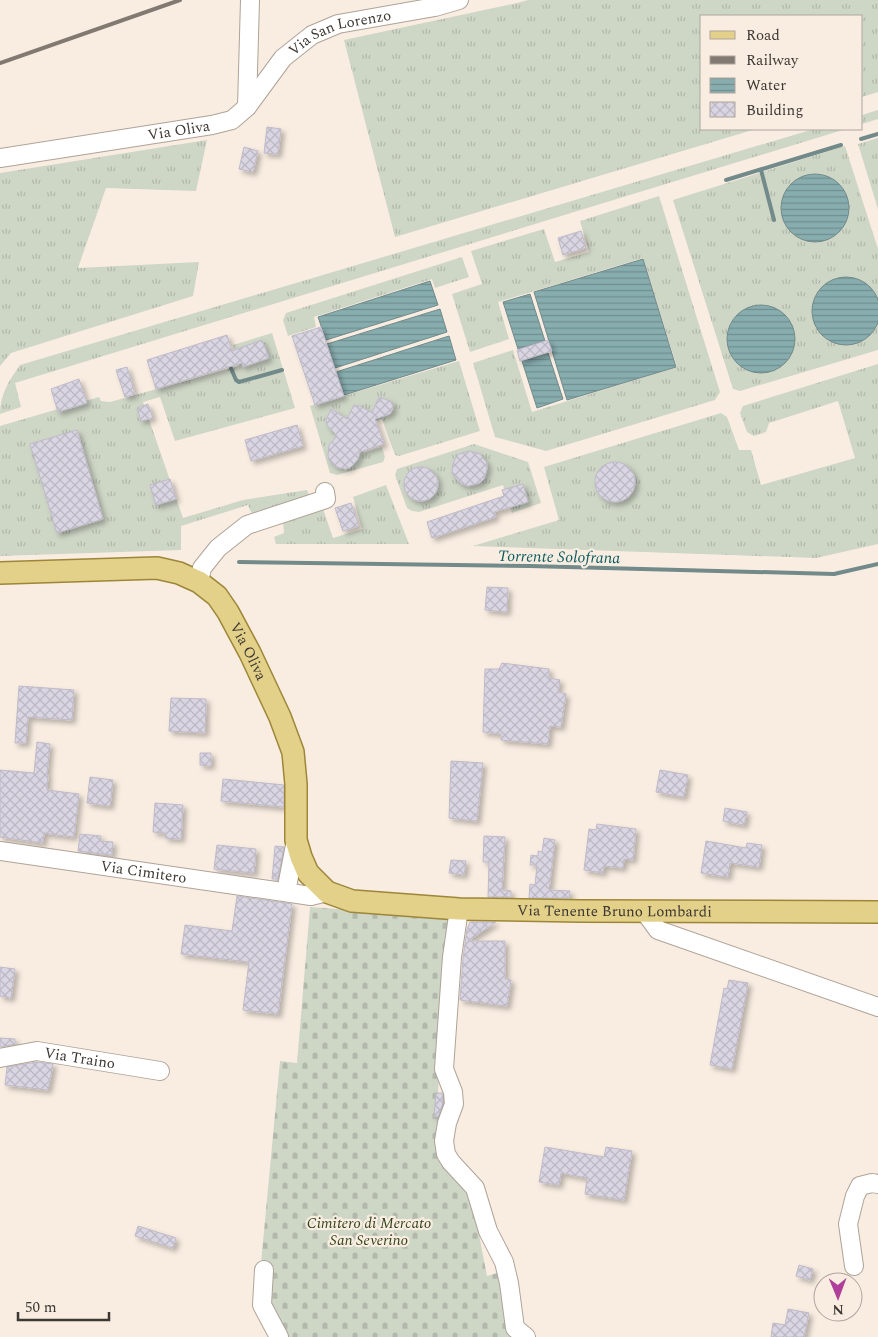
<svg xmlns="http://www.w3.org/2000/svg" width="878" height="1337" font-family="Spectral,serif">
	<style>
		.grass { fill: url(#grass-tufts) }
		.cemetery { fill: url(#cemetery-stones) }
		.water { fill: url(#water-rules); stroke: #728a8a }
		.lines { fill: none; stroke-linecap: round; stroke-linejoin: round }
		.stream { stroke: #728a8a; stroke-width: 4 }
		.building { fill: url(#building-cross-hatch); stroke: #bfbac8; filter: url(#shadow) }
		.minor-casing { stroke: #afa398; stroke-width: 20 }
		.major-casing { stroke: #9d8638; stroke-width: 24 }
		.minor { stroke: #fff; stroke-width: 18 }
		.major { stroke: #e3d089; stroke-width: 21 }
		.rail { stroke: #827a72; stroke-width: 4 }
		.labels { text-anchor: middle; stroke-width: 4.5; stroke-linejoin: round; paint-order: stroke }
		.street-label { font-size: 15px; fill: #3d3833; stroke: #f9ede1 }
		.park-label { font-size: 15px; font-style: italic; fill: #314318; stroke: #f9ede1 }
		.water-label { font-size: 16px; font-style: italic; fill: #0b5c60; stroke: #f9ede1 }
	</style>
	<defs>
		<pattern id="grass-tufts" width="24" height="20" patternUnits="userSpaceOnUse" patternTransform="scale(1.25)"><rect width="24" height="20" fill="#ced6c6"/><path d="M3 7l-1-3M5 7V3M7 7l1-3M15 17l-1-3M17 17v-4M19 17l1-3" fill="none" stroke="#b2b8ab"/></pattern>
		<pattern id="cemetery-stones" width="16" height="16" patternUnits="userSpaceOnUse" patternTransform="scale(1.25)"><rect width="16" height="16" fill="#ced6c6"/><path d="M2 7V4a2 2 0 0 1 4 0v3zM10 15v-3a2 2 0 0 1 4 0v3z" fill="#b2b8ab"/></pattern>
		<pattern id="water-rules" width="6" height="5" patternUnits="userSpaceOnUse" patternTransform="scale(1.25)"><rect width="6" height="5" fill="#88adaf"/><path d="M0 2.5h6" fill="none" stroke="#708e8f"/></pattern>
		<pattern id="building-cross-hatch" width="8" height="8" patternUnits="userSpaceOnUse" patternTransform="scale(1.25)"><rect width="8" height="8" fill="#dad5e3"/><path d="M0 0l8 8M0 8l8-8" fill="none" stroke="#bcb8c3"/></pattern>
		<filter id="shadow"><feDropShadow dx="3.5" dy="3.5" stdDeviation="2.5" flood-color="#0004"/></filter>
	</defs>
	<rect width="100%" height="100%" fill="#f9ede1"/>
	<path class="grass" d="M528,0h350v92l-16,5v-81h-160v113h54l-361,108 -51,-197 173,-37z
		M878,110v9l-16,5v-9z
		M814,129h32l-831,254 6,24 -21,7c0,-20 9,-33 20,-49z
		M878,138v71l-20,-65z
		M207,140l-11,51 -90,-3 -28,80 121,-6 -6,34 -182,57 -11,13v-193z
		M845,146l33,103v101l-138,41 -7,-2 -60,-189z
		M659,196l61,196 -5,8 -169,51 -51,-14 -22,-74 40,-13 19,62 145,-45 -34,-109 -145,44 11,37 -39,13 -18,-58 30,-10 -11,-33 73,-22 11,33 34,-10 -9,-31z
		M462,257l7,20 -34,11 -3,-9 -118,38 2,10 -28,9 -5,-16 3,-7z
		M272,333l23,75 -120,33 -15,-44 -17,5 40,116 60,-18 64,-10 3,7 -4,2 -54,15 -4,-9 -67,21v24l-181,6v-130l99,-29 2,4 9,1 129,-36 -6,-21z
		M459,361l21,70 -81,25 -4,-1 -13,-36 -27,10 9,24 18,-6 3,10 -2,5 -46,13 -7,-2 -20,-67z
		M878,364v180l-62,14 -343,-12 86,-26 -15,-53 177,-54 6,4 12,33h12l10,35 94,-27 -17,-57 -69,22 -3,9 -12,4 -7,-4 -7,-19 3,-7z
		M474,444l54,18 13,41 -29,10 -9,-28 -84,27 -7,-1 -5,-3 -12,-33 2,-6z
		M386,485l23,59h-133l-2,-7 10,-4 -1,-13 40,-11 10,29 29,-9 -9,-32z"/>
	<path class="cemetery" d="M310,907l141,10 -10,117 -3,59 11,1 -9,43 30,51 17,88 17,-5 16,66h-234l-17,-33 2,-39 -10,-2 19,-202 17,2z"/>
	<path class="water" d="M781 208a34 34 0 1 1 68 0a34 34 0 1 1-68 0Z
		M643,259l33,108 -109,33 -33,-108z
		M812 311a34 34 0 1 1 68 0a34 34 0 1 1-68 0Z
		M430,281l8,24 -112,35 -8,-23z
		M530,294l15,47 -27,8 -15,-47z
		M727 339a34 34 0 1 1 68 0a34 34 0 1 1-68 0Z
		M440,309l7,23 -112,36 -8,-24z
		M449,336l7,24 -112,35 -8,-23z
		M548,353l15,46 -26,9 -15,-47z"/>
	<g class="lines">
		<path class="stream" d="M861,139l17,-5
			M761,170l13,50
			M726,180l115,-35
			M230,366l6,14 3,2 43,-12
			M239,562l291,4 304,8 44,-10"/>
	</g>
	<path class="building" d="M267,127l14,2 -3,25 -14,-1z
		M244,147l14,4 -5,21 -14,-3z
		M581,231l5,17 -23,7 -5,-17z
		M321,327l23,69 -29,9 -23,-69z
		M227,335l5,16 30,-11 7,18 -26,9 -1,-4 -86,26 -9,-29z
		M548,340l4,11 -32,10 -3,-11z
		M127,367l8,27 -10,3 -9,-27z
		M79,379l8,24 -29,9 -7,-23z
		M379,397l11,4 3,5v3l-3,5 -15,5 9,25 -24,8 -2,7 -7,8 -5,2 -10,-2 -7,-7 -1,-5 1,-10 8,-9 -10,-11 -1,-5 5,-11 16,10 7,-14 8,2 10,6z
		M148,404l5,14 -12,3 -4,-13z
		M297,425l6,21 -52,15 -6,-21z
		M77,430l26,89 -46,14 -27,-89z
		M470,451l10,3 7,9v6l-3,10 -4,4 -12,3 -6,-2 -4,-3 -6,-8 1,-9 2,-5 4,-5 6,-2z
		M595 482a20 20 0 1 1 40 0a20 20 0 1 1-40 0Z
		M404 484a17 17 0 1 1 34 0a17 17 0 1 1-34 0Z
		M170,479l6,20 -20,6 -6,-20z
		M523,484l5,18 -34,10 2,5 -64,21 -5,-16 77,-26 -2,-6z
		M351,503l8,23 -16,5 -8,-23z
		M487,587l21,1 -1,24 -22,-2z
		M502,663l47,6v9l11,2 -2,12 8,2 -5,33 -11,-1 -2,18 -47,-4v-6l-18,-2 2,-63h14z
		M19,686l55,4 -2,30 -44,-3 -2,26h-11z
		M171,698l35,1 -1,34 -36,-2z
		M37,742l13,2 -3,30h1l-1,16 32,4 -5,43 -30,-4 -1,10 -43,-6v-67l34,3z
		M200,753h11v13l-11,-1z
		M451,761l32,2 -6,58 -28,-3z
		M660,770l28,5 -4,22 -28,-5z
		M90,777l23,3 -3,26 -23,-3z
		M223,779l61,6v22l-63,-6z
		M155,803l28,2 -2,34 -16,-1v-5l-12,-1z
		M725,808l22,4 -3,13 -21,-4z
		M597,824l39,5 -3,31 -9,-1 -1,9 -19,-2 -1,7 -19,-3 5,-41 7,1z
		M80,834l21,2 -1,5 13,1 -1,13 -34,-4z
		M484,836l21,1 -3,53 9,1v6h-23l1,-35h-6z
		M544,838l11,2 -6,50 21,1 -1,7h-40l1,-14 5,1 2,-20h-7l1,-10 7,1v-5l4,1z
		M706,841l40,7 1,-5 15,2 -3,22 -29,-4 -2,14 -27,-4z
		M217,845l39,4 -2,24 -40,-4z
		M275,846l9,1 -6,32h-6z
		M451,860l15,1 -2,14 -15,-2z
		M237,896l55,8 -14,110 -35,-4 6,-48 -68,-8 4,-29 47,6z
		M470,922h26l-28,19h37v38l6,1 -4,26 -47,-6 3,-42 4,-29z
		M0,967l15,2 -4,29 -11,-2z
		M729,980l19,3 -16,86 -22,-4 14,-77 3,1z
		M0,1038l15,1v5l-15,3z
		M37,1062l16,2 -5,26 -43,-5 2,-18z
		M436,1093h6l1,10 -5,14h-4z
		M545,1147l59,10 2,-10 26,4 -8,49 -39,-6 2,-16 -26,-5 -2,12 -20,-3z
		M138,1226l38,12 -3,10 -38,-12z
		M799,1265l14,4 -3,11 -14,-4z
		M788,1309l21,4 -5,24h-33l2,-14 12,2z"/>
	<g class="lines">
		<defs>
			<g id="minor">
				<path d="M247,107l3,-107"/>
				<path id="s1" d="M0,158l212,-33 20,-5 15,-13 36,-49 29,-23 26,-11 97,-17 24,-7"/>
				<path d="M199,582l3,-14 16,-20 29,-23 79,-26 -1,-7"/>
				<path id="s2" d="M0,851l311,45 16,-4"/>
				<path d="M286,892l10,-52"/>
				<path d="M459,909l-7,48 -8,112 9,23 1,12 -7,19 -3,18 2,13 5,8 24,26 13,43 16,31 5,21 6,45 11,9"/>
				<path d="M644,911l14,19 220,77"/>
				<path id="s3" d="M0,1058l37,-7 123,20"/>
				<path d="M854,1266l-6,-42 7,-28 5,-10 12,-3 6,1"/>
				<path d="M264,1270l-2,35 17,32"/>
			</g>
			<g id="major">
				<path id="s4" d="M0,573l157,-5 22,5 20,9 18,14 11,16 22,41 30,64 13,35 3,32v56l5,17 7,16 19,19 25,9 107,8 121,2 298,1"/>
			</g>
		</defs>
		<use href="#minor" class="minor-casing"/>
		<use href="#major" class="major-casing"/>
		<use href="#minor" class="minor"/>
		<use href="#major" class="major"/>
		<path class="rail" d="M0,63l180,-63"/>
	</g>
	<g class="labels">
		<g class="street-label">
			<text dy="5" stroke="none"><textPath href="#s1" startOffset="380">Via San Lorenzo</textPath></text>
			<text dy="5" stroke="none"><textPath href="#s1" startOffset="181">Via Oliva</textPath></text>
			<text dy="5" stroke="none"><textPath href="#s4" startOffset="288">Via Oliva</textPath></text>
			<text dy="5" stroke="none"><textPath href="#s2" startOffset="145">Via Cimitero</textPath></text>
			<text dy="5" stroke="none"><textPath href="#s4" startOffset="838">Via Tenente Bruno Lombardi</textPath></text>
			<text dy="5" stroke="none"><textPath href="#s3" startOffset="81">Via Traino</textPath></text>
		</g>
		<g class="park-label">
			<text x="369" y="1228">Cimitero di Mercato<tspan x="369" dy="17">San Severino</tspan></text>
		</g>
		<g class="water-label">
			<text transform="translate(559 556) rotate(1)" y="6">Torrente Solofrana</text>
		</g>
	</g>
	<rect x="700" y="15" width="162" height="115" fill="#f9ede1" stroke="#aea59b"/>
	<rect x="710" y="31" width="25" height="8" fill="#e3d089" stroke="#aea59b"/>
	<text x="746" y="40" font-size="15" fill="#3d3833">Road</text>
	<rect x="710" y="56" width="25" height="8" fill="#827a72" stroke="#aea59b"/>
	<text x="746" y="65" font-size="15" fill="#3d3833">Railway</text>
	<rect x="710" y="78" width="25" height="15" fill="url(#water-rules)" stroke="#aea59b"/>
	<text x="746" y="90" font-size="15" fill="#3d3833">Water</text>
	<rect x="710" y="102" width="25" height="15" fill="url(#building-cross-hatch)" stroke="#aea59b"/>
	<text x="746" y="115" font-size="15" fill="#3d3833">Building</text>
	<g transform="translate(838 1297) rotate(179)"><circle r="24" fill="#f9ede1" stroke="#aea59b"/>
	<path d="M0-4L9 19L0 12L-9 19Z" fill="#af3f9a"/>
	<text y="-8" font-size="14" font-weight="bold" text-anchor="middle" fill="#3d3833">N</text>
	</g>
	<path d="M18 1312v8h91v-8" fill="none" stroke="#3d3833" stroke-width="2.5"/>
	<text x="25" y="1312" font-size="15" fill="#3d3833" stroke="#f9ede1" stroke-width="4" paint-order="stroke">50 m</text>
</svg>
